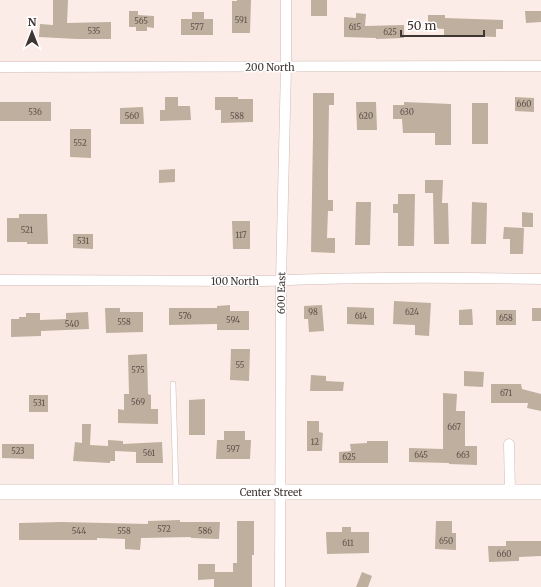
<svg xmlns="http://www.w3.org/2000/svg" width="541" height="587" font-family="Merriweather,serif">
	<style>
		.building { fill: #bfaf9e }
		.lines { fill: none; stroke-linecap: round; stroke-linejoin: round }
		.lane-casing { stroke: #d3bab4; stroke-width: 6 }
		.street-casing { stroke: #d3bab4; stroke-width: 11 }
		.secondary-casing { stroke: #d3bab4; stroke-width: 16 }
		.lane { stroke: #fff; stroke-width: 5 }
		.street { stroke: #fff; stroke-width: 10 }
		.secondary { stroke: #fff; stroke-width: 15 }
		.labels { text-anchor: middle; stroke-width: 3; stroke-linejoin: round; paint-order: stroke }
		.number-label { font-size: 8px; fill: #5f544e }
		.street-label { font-size: 10px; fill: #3f3533; stroke: #fff }
	</style>
	<rect width="100%" height="100%" fill="#fbece8"/>
	<path class="building" d="M53,0h15l-1,23 44,-1v17h-34l-38,-2 1,-13 13,1z
		M237,0h14l-1,33h-18v-32h5z
		M311,0h16v16h-16z
		M129,11h9v4l16,1v12l-7,-1v4h-11v-4h-7z
		M525,11h16v11l-15,1z
		M192,12h12v7h9v16h-32v-16h11z
		M356,13l10,1 -1,12 39,-1v13l-28,1v-1l-32,-1v-20l12,1z
		M428,15h17v3l58,2v9h-7v8l-52,-2v-6l-16,-1z
		M313,93h21v12h-5l-1,64v31h5v11h-5l-1,27h8v15l-24,-1 2,-116z
		M165,97h13v9h12l1,14 -31,1v-11h5z
		M215,97h23v2h15v23l-32,1v-13h-6z
		M515,97l19,1v14l-19,-1z
		M0,102h51v19h-51z
		M356,102h20l1,28h-20z
		M404,102l47,2v41h-16v-12h-32l-1,-14h-9v-14h11z
		M472,103h16v41h-16z
		M143,107l1,17h-24v-16z
		M70,129h21v29l-21,-1z
		M175,169v13l-16,1v-13z
		M425,180h18l-1,23h6l1,41h-15l-1,-51h-8z
		M398,194h17l-1,52h-16v-33h-5v-9h5z
		M356,202h15l-1,43h-15z
		M472,202l15,1 -1,41h-15z
		M522,212l11,1v14h-11z
		M19,214h28l1,30h-21v-2h-20v-24h12z
		M232,221h18v28h-17z
		M504,227l20,1 -1,26h-13v-15h-7z
		M73,234h20v15l-20,-1z
		M394,301l37,2 -2,33 -14,-1v-10l-22,-1z
		M230,305v6h19v19h-32v-6l-48,1v-17h48v-2z
		M322,305l2,26 -15,1 -1,-13h-4v-13z
		M347,307l27,1v17l-27,-1z
		M105,308h15v4h23v20l-37,1z
		M532,308h9v13h-9z
		M472,309l1,16h-14v-15z
		M496,310h20v15h-20z
		M88,312l1,17 -48,2v5l-30,1v-18h8v-2h7v-4h14v7l26,-1v-6z
		M231,349h19l-1,32 -19,-1z
		M147,354l1,40 3,1v14h7v15l-40,-1v-14l6,1v-16h5l-1,-39z
		M464,371l20,1 -1,15 -19,-1z
		M311,375l15,1v5l18,1 -1,9h-33z
		M491,384h30l1,5 19,5v17l-14,-3 1,-5h-37z
		M443,393l14,1 -1,17h9v35h12v19l-28,-1v-1l-40,-1v-14l34,1z
		M29,395h19v17h-19z
		M205,399v36h-16v-35z
		M307,421h12v11l4,1 -1,18h-15z
		M82,424h9l-1,21 18,1v-6l15,1v3l39,-2 1,21h-27v-11l-21,-1v10h-5v2l-37,-2 2,-19 7,1z
		M224,431h21v9h6l-1,19h-34l1,-19h7z
		M367,441h21v22h-49v-11l12,-1 -1,-7 17,-1z
		M2,444h32v15l-32,-1z
		M180,520v2h40l-1,17 -28,-1v-1l-50,1 -1,12 -15,-1v-10l-28,-1v2h-78v-17l43,-1 86,2v-3z
		M237,521h17v34h-2v32h-38v-8l-16,1v-16h17v8h18v-9h4z
		M436,521h16v12h4v17l-21,-1z
		M342,527h9v5h18v21l-42,1 -1,-22h16z
		M506,541h35v15l-22,1v4l-30,1 -1,-16h18z
		M362,572l10,4 -4,11h-12z"/>
	<g class="lines">
		<defs>
			<path id="lane" d="M173,384l3,107"/>
			<path id="street" d="M0,67l541,-1
				M0,280l264,1c92,-4 185,-4 277,-2
				M509,444l1,48
				M280,587l1,-306 5,-214v-67"/>
			<path id="secondary" d="M0,492h541"/>
		</defs>
		<use href="#lane" class="lane-casing"/>
		<use href="#street" class="street-casing"/>
		<use href="#secondary" class="secondary-casing"/>
		<use href="#lane" class="lane"/>
		<use href="#street" class="street"/>
		<use href="#secondary" class="secondary"/>
	</g>
	<g class="labels">
		<g class="number-label">
			<text x="241" y="23">591</text>
			<text x="141" y="24">565</text>
			<text x="197" y="30">577</text>
			<text x="355" y="30">615</text>
			<text x="94" y="34">535</text>
			<text x="390" y="35">625</text>
			<text x="524" y="107">660</text>
			<text x="35" y="115">536</text>
			<text x="407" y="115">630</text>
			<text x="132" y="119">560</text>
			<text x="237" y="119">588</text>
			<text x="366" y="119">620</text>
			<text x="80" y="146">552</text>
			<text x="27" y="233">521</text>
			<text x="241" y="238">117</text>
			<text x="83" y="244">531</text>
			<text x="313" y="315">98</text>
			<text x="412" y="315">624</text>
			<text x="185" y="319">576</text>
			<text x="361" y="319">614</text>
			<text x="506" y="321">658</text>
			<text x="233" y="323">594</text>
			<text x="124" y="325">558</text>
			<text x="72" y="327">540</text>
			<text x="240" y="368">55</text>
			<text x="138" y="373">575</text>
			<text x="506" y="396">671</text>
			<text x="138" y="405">569</text>
			<text x="39" y="406">531</text>
			<text x="454" y="430">667</text>
			<text x="315" y="445">12</text>
			<text x="233" y="452">597</text>
			<text x="18" y="454">523</text>
			<text x="149" y="456">561</text>
			<text x="421" y="458">645</text>
			<text x="463" y="458">663</text>
			<text x="349" y="460">625</text>
			<text x="164" y="532">572</text>
			<text x="79" y="534">544</text>
			<text x="124" y="534">558</text>
			<text x="205" y="534">586</text>
			<text x="446" y="544">650</text>
			<text x="348" y="546">611</text>
			<text x="504" y="557">660</text>
		</g>
		<g class="street-label">
			<text x="270" y="71">200 North</text>
			<text x="235" y="285">100 North</text>
			<text transform="translate(281 293) rotate(-89)" y="4">600 East</text>
			<text x="271" y="496">Center Street</text>
		</g>
	</g>
	<g transform="translate(32 32)" stroke="#ffffff" stroke-width="3" paint-order="stroke">
	<path d="M0-3L7 15L0 10L-7 15Z" fill="#3f3533"/>
	<text y="-6" font-size="11" font-weight="bold" text-anchor="middle" fill="#3f3533">N</text>
	</g>
	<path d="M401 30v6h83v-6" fill="none" stroke="#3f3533" stroke-width="2"/>
	<text x="407" y="30" font-size="12" fill="#3f3533" stroke="#ffffff" stroke-width="3" paint-order="stroke">50 m</text>
</svg>
